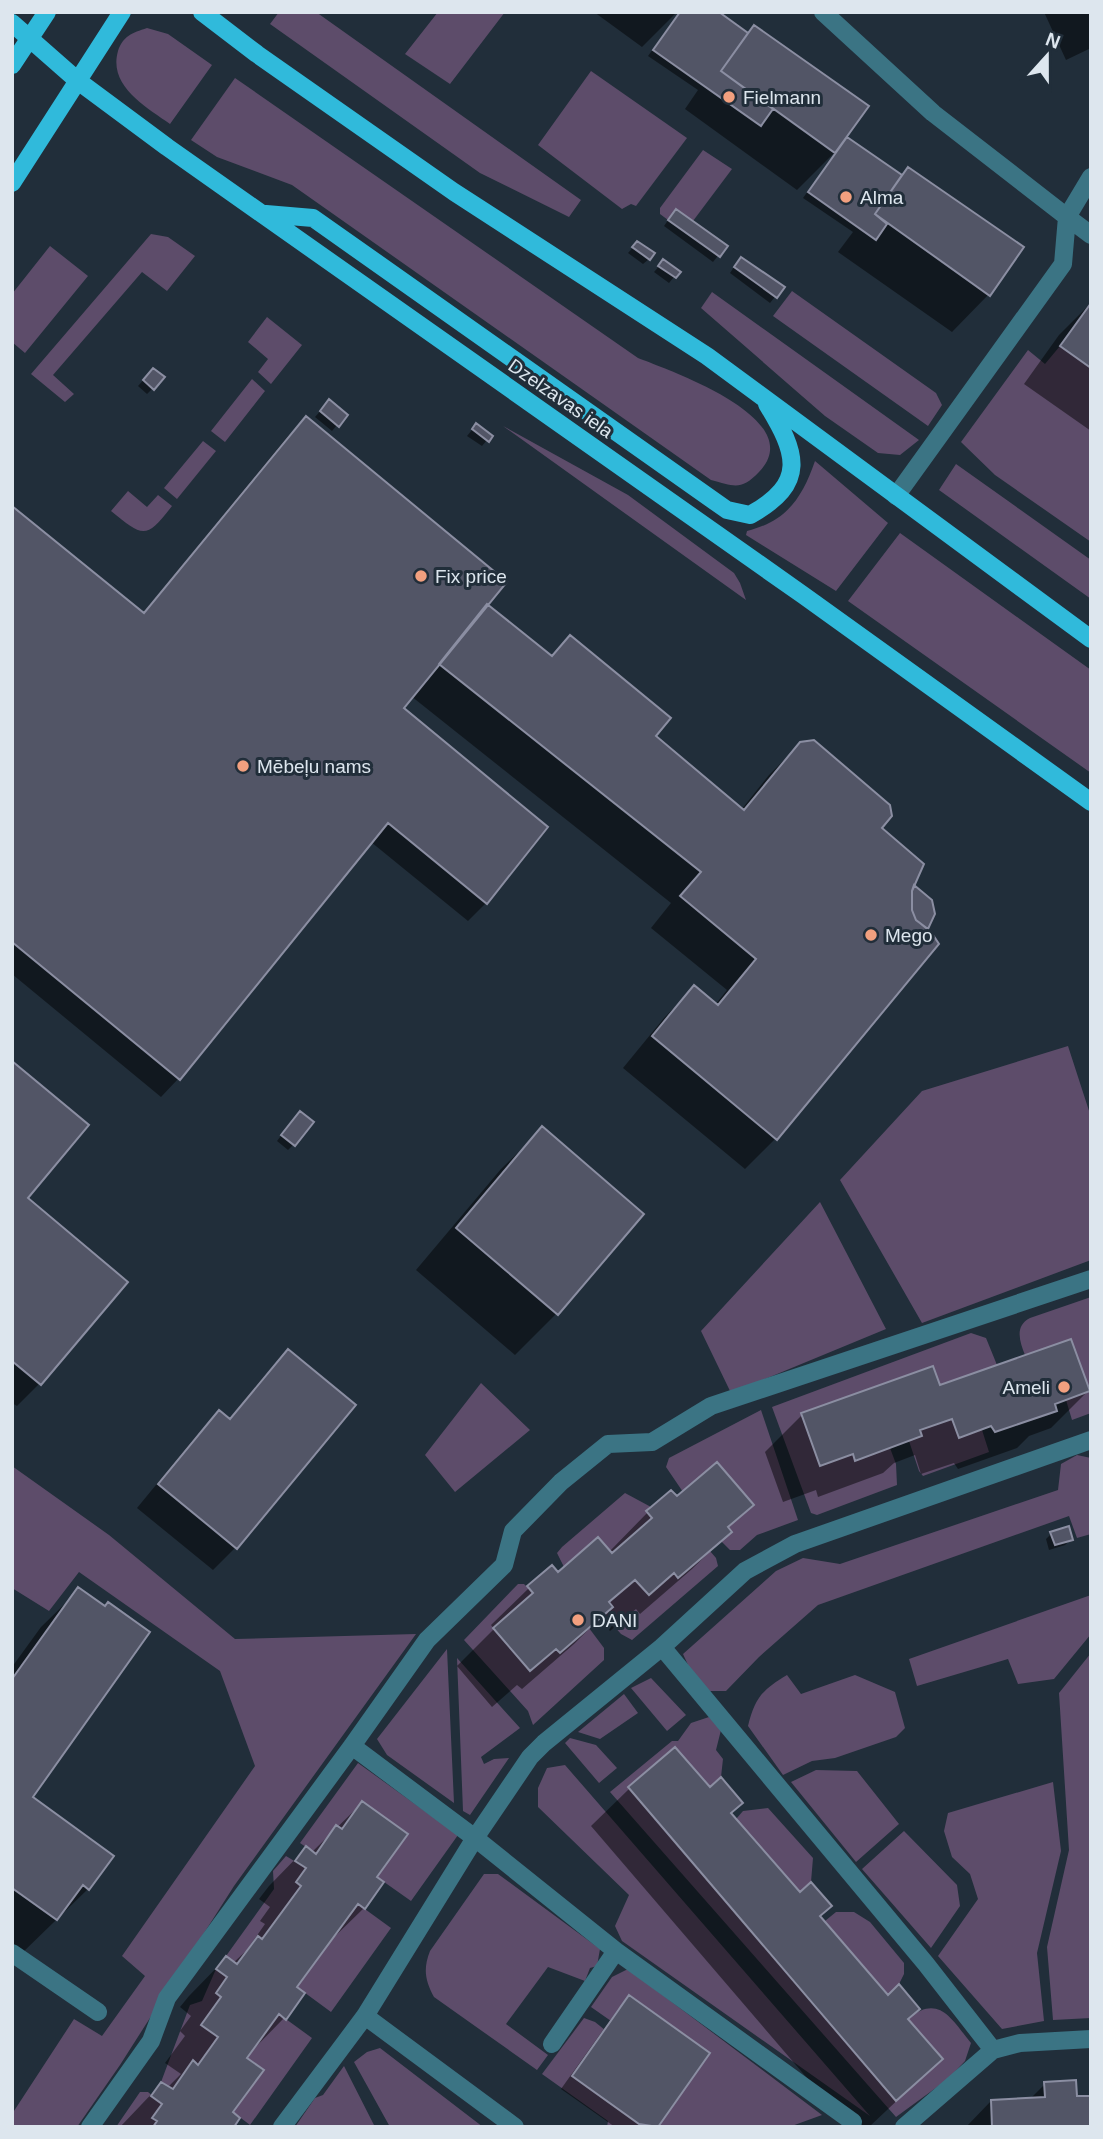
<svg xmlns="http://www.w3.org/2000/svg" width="1103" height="2139" font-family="Arial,sans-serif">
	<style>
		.green { fill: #5d4c6a }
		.shadow { fill: #0007 }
		.building { fill: #525566; stroke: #8b8ea2; stroke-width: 2 }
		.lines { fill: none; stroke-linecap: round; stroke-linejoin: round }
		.minor { stroke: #3b7484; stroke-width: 18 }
		.major { stroke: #30badb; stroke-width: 18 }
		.poi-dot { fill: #f2a07f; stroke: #212e3a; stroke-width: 2.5 }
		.labels { text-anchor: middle; stroke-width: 6; stroke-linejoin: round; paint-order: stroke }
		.poi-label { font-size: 19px; fill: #dde6ee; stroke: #212e3a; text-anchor: start }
		.street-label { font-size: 19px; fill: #dde6ee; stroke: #212e3a }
	</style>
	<rect width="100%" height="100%" fill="#212e3a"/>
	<path class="green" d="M279,12h37l265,188 -12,17 -89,-44 -210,-149z
		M438,12h67l-55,72 -45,-30z
		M147,28l21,6 44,31 -42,59c-24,-17 -62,-38 -52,-73 5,-15 14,-18 29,-23z
		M591,71l96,67 -51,68 -5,-2 -9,5 -84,-64z
		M235,78l403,280c33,13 172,61 121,114 -18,19 -25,14 -48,8l-419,-295 -75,-28 -26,-17z
		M703,150l29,19 -39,52 -17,-12 -8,11 -8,-6v-6z
		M151,234l17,3 27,19 -28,35 -25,-19 -89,103 21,19 -9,8 -34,-28z
		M50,246l38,30 -63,77 -13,-11v-48z
		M792,291l144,102 6,12 -14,21 -155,-110z
		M712,292l207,148 -19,15 -22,-2 -53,-37 -124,-108z
		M267,317l35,28 -31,39 -13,-12 10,-13 -20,-17z
		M1060,346l31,22v174l-96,-67 -34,-33 67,-92 17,14z
		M252,379l13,12 -40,51 -14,-11z
		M503,426l125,69 106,78 6,10 6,17z
		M203,441l13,10 -39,48 -13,-11z
		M815,461l73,62 -52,68 -90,-56 1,-4c40,-10 55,-33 68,-70z
		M956,464l135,96v39l-152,-109z
		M128,491l19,16 11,-12 14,11c-26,34 -29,31 -61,5z
		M900,533l191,137v103l-243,-172z
		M1068,1046l23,71v143l-169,63 -82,-143 82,-89z
		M820,1202l66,127 -155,64 -30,-62z
		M1091,1297v116l-19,7 -6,-20 24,-9 -19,-52 -46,16c-5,-13 -11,-29 5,-37z
		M971,1333l15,5 11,27 -57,20 -8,-19 -131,47 52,41 3,6 34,-12 6,16 1,21 -80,30 -6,-2 -39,-106z
		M481,1383l49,47 -75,62 -30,-37z
		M761,1410l37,110 -41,15 -17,15h-10l-9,-9 11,-9 -4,-5 25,-21 -70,-14 -17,-25 3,-9z
		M952,1419l7,19 23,-8 7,22 -66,24 -4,-5 -10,-30 13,-5 -2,-6z
		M1077,1455l14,3v76l-14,4 -8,-22 -251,89 -59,52 -33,34h-16l-16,-13 -11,-24 93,-83 27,-13 37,6 218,-74 3,-26z
		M12,1466l97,69 126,104 181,-5 -182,252 -114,179 -43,62h-65v-13l62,-95 28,17 43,-60 -23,-20 133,-190 -35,-95 -141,-99 -30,39 -37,-23z
		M625,1493l26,14 -4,4 5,7 -40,35 -14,-16 -34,30 -7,-14 5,-6z
		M710,1551l6,7 2,8 -86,74 -11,-6 -17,-19 9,-8 -4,-5 26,-22 14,15 25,-22 5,5z
		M518,1584h6l8,8 24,57 4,4 29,-25 15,20v12l-71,65 -5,-14 -64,-71z
		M1091,1595v39l-37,45 -36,5 -10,-25 -91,27 -8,-27z
		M447,1649l7,154 -67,-48 -10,-16z
		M1091,1653v365l-38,2 -6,-73 22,-97 -10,-157z
		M457,1658l63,70 -39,29 3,7 10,-5 15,-1 -39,57 -7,-4z
		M787,1675l14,19 54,-19 40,17 10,36 -9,9 -61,21 -23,3 -29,14 -35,-49c7,-28 14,-36 39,-51z
		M651,1678l35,37 -19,16 -36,-43z
		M624,1694l14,19 -38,26 -22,-7z
		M709,1717l12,13 -5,20 7,9 -2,18 -11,10 -35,-40 -47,41 268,312 47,-41 -35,-40c31,-26 44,1 63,24l-6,18 -17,18 -52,38 -286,-325 62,-51h6l13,-18z
		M570,1738l26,7 21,23 -18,15 -34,-40z
		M358,1763l100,72 -47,66 -34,-24 -15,-76 -20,28 -6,-4 -20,29 -16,-11z
		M565,1765l305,351 -248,-175 -7,-15 14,-31 -91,-88v-19l9,-20z
		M816,1770l41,1 42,53 -43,38 -65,-80z
		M1053,1782l8,69 -24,102 7,68 -42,8 -64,-73 40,-57 -8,-25 -18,-17 -8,-26 4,-18z
		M768,1808l45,50 -2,24 -11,10 -64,-73 7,-8z
		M904,1831l53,54 3,21 -29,42 -69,-79z
		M286,1856l20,12 -10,14 5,4 -39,53 -5,-2 -20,27 -11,-8 48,-67 -1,-18z
		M484,1874h14l102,75 -3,17 -7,2 -5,13 -37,-14 -42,57 42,31 -11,15 -103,-73c-9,-17 -11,-28 -4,-46z
		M358,1904l33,24 -60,84 -34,-25z
		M836,1912h18l16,10 34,41v11l-5,10 -11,11 -63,-74z
		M216,1969l11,8 -11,16 5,4 -3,40 -20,28 -6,-4 -19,28 -12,-7 29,-77 12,-4z
		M628,1969l194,146 -33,12h-131l52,-74 -80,-58 -19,26 -20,-14 21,-30z
		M279,2014l33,24 -62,87 -17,-13 31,-42 -17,-12z
		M584,2018l11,4 10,8 -33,46 67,48 -2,3h-30l1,-6 -66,-47z
		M380,2048l103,79h-93l-36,-65 13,-10z
		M344,2066l31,61h-80l20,-29 8,-3z
		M140,2092h8l14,12 -10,14 5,3 -4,6h-37z"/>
	<path class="shadow" d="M594,12h83l-35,35z
		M680,12h36l31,22 7,-7 91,110 56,39 7,-7 81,125 -37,38 -114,-80 15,-20 -50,-34 31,-43 -1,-1 -36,36 -112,-81 13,-19 -50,-34z
		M1044,12h47v36l-25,12z
		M671,216l54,31 -12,15 -49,-36z
		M637,243l12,16 -6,5 -15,-11z
		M663,262l15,10 -9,11 -15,-11z
		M736,264l46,24 -12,15 -40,-30z
		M1091,303v128l-67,-47 35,-49z
		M148,375l5,13 -6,6 -9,-8z
		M324,407l13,18 -5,6 -17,-14z
		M306,418l179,187 65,53 20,-21 83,100 88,73 28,-35 32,-32 78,85 33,58 21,28 -7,16 -150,208 -31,31 -122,-101 41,-50 30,-31 21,18 12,-15 -76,-62 20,-25 -260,-207 -10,12 145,119 -60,76 -18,18 -97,-79 -193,237 -17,18 -149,-123v-466l130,106 146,-178z
		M476,425l11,15 -5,6 -15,-10z
		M12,1063l27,321 -22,22 -5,-3z
		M294,1119v25l-6,6 -11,-9z
		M542,1129l100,85 -86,100 -41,41 -99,-85 85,-101z
		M288,1351l-52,196 -23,23 -76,-62 60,-73 22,-22 9,7 38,-46z
		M939,1387l149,4 -37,37 -22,8 -12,12 -59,21 -4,-6 -33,11 -6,-19 -21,8 -11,10 -65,24 -2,-7 -33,12 -18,-50 37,-37z
		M677,1499l74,6 -24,24 3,3 -38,37 -52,45 -4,-5 -26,22 -11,-12 -25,25 -52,45 -5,-4 -25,22 -35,-41 37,-37 -3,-4 38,-37 80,-36 39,-40z
		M1051,1534l20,5 -6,6 -16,5 -3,-11z
		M79,1590l25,18 -74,189 58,92 -69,67 -7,-5v-284l29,-40z
		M675,1750l266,309 -72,68h-20l-258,-301 38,-37z
		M362,1803l13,74 -11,31 -38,37 -31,43 -11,30 -39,40 -14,55 1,14h-112l41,-43 6,4 14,-14 -16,-11 20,-27 -5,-5 11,-15 -11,-9 9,-11 37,-38 7,5 13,-12 19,-27 -5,-3 10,-14 -11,-8 10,-13 37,-38 5,5z
		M630,1997l78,56 -52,74h-41l-54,-38 57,-80z
		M1045,2084l30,14 16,29h-125l25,-26 38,-1z"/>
	<path class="building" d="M680,12h39l29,21 -27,38 52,38 -12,17 -108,-76z
		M754,25l115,81 -34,47 -114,-82z
		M847,137l55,38 -27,39 12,10 -11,16 -68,-48z
		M908,167l116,80 -34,49 -115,-82z
		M676,209l52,37 -8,11 -52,-37z
		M637,241l18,12 -5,7 -18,-13z
		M741,257l44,30 -8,11 -43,-31z
		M663,259l18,13 -5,6 -18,-12z
		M1091,303v65l-31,-22z
		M153,368l12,9 -11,13 -11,-10z
		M329,399l19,16 -9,12 -19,-16z
		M306,416l201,166 -103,126 144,119 -61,77 -99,-81 -208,257 -168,-138v-436l132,107z
		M476,423l17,13 -4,6 -17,-13z
		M487,604l65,52 18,-21 101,83 -15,18 88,74 56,-68 14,-2 76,65 2,11 -10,12 42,36 -12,27v19l4,10 15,12 8,12 -162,196 -125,-104 42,-51 24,20 38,-46 -76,-63 21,-24 -262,-208z
		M914,885l18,15 3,14 -7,15 -12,-9 -4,-10v-19z
		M12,1061l77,64 -61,73 100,84 -87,103 -29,-24z
		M300,1111l14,11 -19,24 -14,-11z
		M542,1126l102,88 -86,101 -102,-87z
		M1071,1339l19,52 -35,13 2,7 -62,21 -4,-6 -32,12 -7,-19 -32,11 2,6 -67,25 -2,-7 -33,12 -19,-53 132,-47 7,19z
		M288,1349l68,56 -119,144 -79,-65 61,-74 11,9z
		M717,1462l37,43 -26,22 4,5 -54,46 -4,-5 -25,22 -14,-15 -26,22 4,5 -53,46 -4,-4 -26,22 -37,-43 40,-35 -6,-7 25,-21 6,7 40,-35 14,16 40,-35 -6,-7 5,-4 20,-17 6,6z
		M1069,1526l4,14 -18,5 -5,-13z
		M78,1587l27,19 3,-4 42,30 -117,165 81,59 -25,34 -6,-5 -26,35 -45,-32v-209z
		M675,1747l35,40 11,-10 22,26 -12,10 69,79 11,-10 21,24 -12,10 68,79 11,-11 21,25 -12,10 35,40 -47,42 -268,-314z
		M362,1801l46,33 -31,43 7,5 -19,27 -7,-5 -61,83 8,6 -19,27 -7,-6 -32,44 17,12 -31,42 7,6 -6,9h-81l4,-6 -5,-3 10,-14 -11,-8 10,-14 12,7 20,-29 5,5 20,-28 -17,-12 20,-28 -5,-4 11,-16 -11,-8 10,-13 11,8 21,-28 4,3 39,-53 -5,-4 10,-14 -11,-7 11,-15 10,8 20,-29 6,4z
		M629,1995l81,58 -52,74 -19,-3 -67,-48z
		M1076,2080l1,16h14v31h-99l-1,-27 54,-3 -1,-15z"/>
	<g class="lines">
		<path class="minor" d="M823,12l110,101 134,104 -4,47 -167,232
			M1091,177l-24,40 24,18
			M662,1647l264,317 67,86
			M352,1746l123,92 141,113 237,171
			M12,1953l86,59
			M365,2016l150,111
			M552,2044l64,-93
			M90,2127l61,-86 16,-43 185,-252 75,-106 77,-75 9,-34 48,-49 47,-38 44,-2 59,-36 380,-127
			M282,2127l83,-111 110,-178 55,-81 14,-14 118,-96 83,-76 50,-27 296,-104
			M904,2127l89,-77 27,-7 71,-4"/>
		<path class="major" d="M202,12l55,42 197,138 253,164 384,283
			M12,23l66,58 89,66 636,448 288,207
			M12,65l35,-53
			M12,183l110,-171
			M266,214l47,4 414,292 23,5c58,-32 47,-62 17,-111"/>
	</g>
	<g class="poi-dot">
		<circle cx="729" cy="97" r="7"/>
		<circle cx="846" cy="197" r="7"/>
		<circle cx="421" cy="576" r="7"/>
		<circle cx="243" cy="766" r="7"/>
		<circle cx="871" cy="935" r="7"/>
		<circle cx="1064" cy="1387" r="7"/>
		<circle cx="578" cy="1620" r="7"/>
	</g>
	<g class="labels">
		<g class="poi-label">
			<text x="743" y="104">Fielmann</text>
			<text x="860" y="204">Alma</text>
			<text x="435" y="583">Fix price</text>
			<text x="257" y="773">Mēbeļu nams</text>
			<text x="885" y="942">Mego</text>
			<text x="1050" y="1394" text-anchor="end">Ameli</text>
			<text x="592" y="1627">DANI</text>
		</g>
		<g class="street-label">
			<text transform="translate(561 398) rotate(35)" y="7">Dzelzavas iela</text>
		</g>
	</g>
	<rect width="1103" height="2139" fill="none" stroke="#dde6ee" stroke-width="28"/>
	<g transform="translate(1047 56) rotate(21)" stroke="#212e3a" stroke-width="5" paint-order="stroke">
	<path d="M0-5L12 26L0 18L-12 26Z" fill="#dde6ee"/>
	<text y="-10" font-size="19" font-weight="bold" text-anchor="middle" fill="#dde6ee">N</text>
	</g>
</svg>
